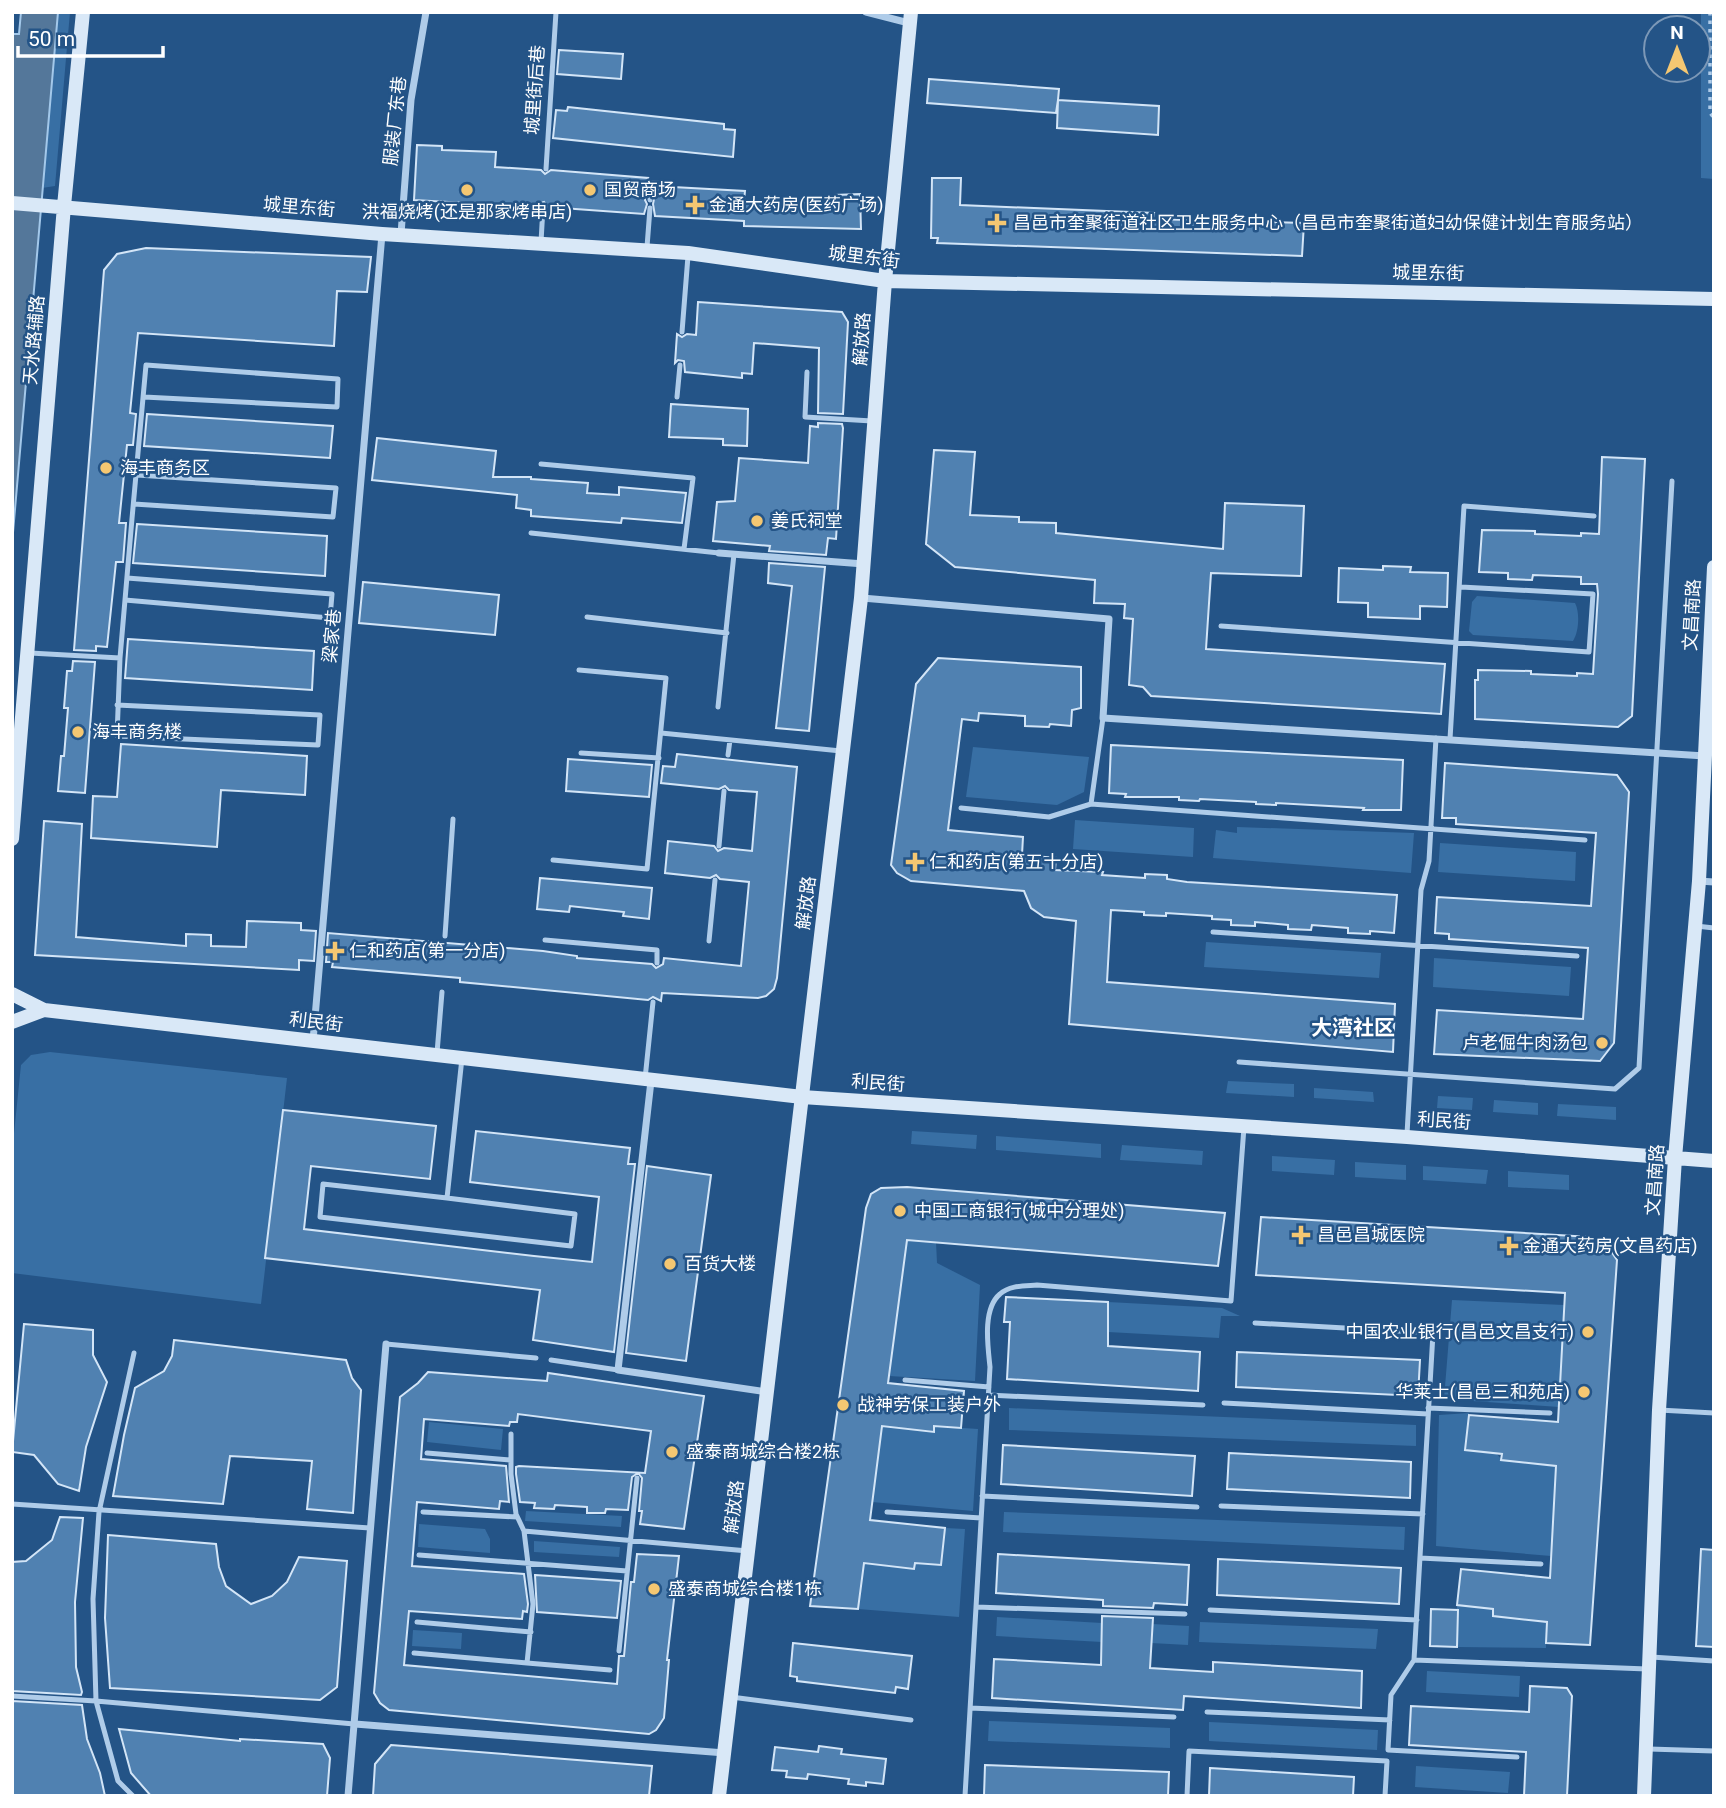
<svg xmlns="http://www.w3.org/2000/svg" width="1726" height="1808" font-family="Roboto,'Noto Sans SC',sans-serif">
	<style>
		.green { fill: #386fa4 }
		.water { fill: #54779a; stroke: #a3c8ea; stroke-width: 2 }
		.building { fill: #5081b1; stroke: #d3e5f7; stroke-width: 2 }
		.lines { fill: none; stroke-linecap: round; stroke-linejoin: round }
		.path { stroke: #afcce9; stroke-width: 3.5; stroke-dasharray: 3.5 5; stroke-linecap: butt }
		.lane { stroke: #afcce9; stroke-width: 5 }
		.street { stroke: #afcce9; stroke-width: 7 }
		.secondary { stroke: #d9e8f7; stroke-width: 14 }
		.poi-dot { fill: #f4c772; stroke: #245487; stroke-width: 2.5 }
		.labels { text-anchor: middle; stroke-width: 5; stroke-linejoin: round; paint-order: stroke }
		.street-label { font-size: 18px; fill: #fff; stroke: #245487 }
		.poi-label { font-size: 18px; fill: #fff; stroke: #245487; text-anchor: start }
		.quarter-label { font-size: 21px; font-weight: bold; fill: #fff; stroke: #245487 }
	</style>
	<rect width="100%" height="100%" fill="#245487"/>
	<path class="green" d="M58,12h12l-15,174 -13,2z
		M1701,12h13v167l-13,-1z
		M1477,596l98,7c5,9 4,29 -2,38l-100,-6 -4,-4 3,-29z
		M973,747l116,10 -5,35 -27,13 -91,-8z
		M1075,820l119,8 -1,29 -120,-8z
		M1237,827l177,6 -3,40 -198,-15 3,-28 21,3z
		M1440,843l136,9 -1,29 -137,-9z
		M1206,942l175,11 -2,25 -175,-11z
		M1434,958l137,9 -2,29 -136,-9z
		M50,1052l237,26 -26,226 -249,-31v-120l9,-88 10,-10z
		M1228,1081l66,3v13l-68,-4z
		M1314,1088l59,4 1,10 -60,-4z
		M1438,1096l35,2 -1,12 -35,-2z
		M1494,1100l44,3v12l-45,-3z
		M1558,1104l58,3v13l-59,-4z
		M912,1131l65,4 -1,14 -65,-5z
		M996,1136l105,8v14l-105,-8z
		M1122,1145l81,6 -1,14 -82,-5z
		M1272,1156l63,4 -1,15 -62,-4z
		M1355,1162l51,3v15l-51,-3z
		M1423,1166l65,4 -2,14 -63,-4z
		M1508,1171l61,4v15l-61,-3z
		M907,1240l29,2 1,21 43,22 -5,96 -86,-5z
		M1452,1300l112,5 -5,102 -115,-8z
		M1108,1302l114,6 18,8h-19l-2,22 -111,-6z
		M1009,1408l407,17v21l-407,-16z
		M1469,1413l-4,36 31,4 6,7 45,5 1,-6 9,1 -6,96 -115,-10 3,-131z
		M882,1419l51,13 1,-6 44,3 -5,82 -101,-9z
		M429,1422l74,7 -2,21 -74,-8z
		M526,1511l96,5 -1,11 -96,-6z
		M1004,1512l401,15 -1,23 -401,-18z
		M419,1524l66,5 5,10v14l-72,-6z
		M945,1528l20,1 -6,88 -101,-8 7,-51 4,6 45,5 1,-6 26,2z
		M534,1541l86,6 -1,10 -85,-5z
		M1457,1605l36,4v7l53,-1v33l-89,-1z
		M997,1617l105,6v19l-106,-6z
		M1200,1622l178,7 -2,20 -177,-7z
		M1152,1624l37,2 -1,19 -37,-2z
		M413,1630l49,3 -1,16 -49,-3z
		M1427,1671l93,5 -1,21 -93,-5z
		M989,1721l181,7v20l-182,-7z
		M1209,1722l169,8 -1,20 -168,-9z
		M1416,1766l94,6 -2,21 -93,-6z"/>
	<path class="water" d="M21,12h37l-46,532v-510h7z"/>
	<path class="building" d="M559,50l64,4 -2,25 -64,-5z
		M929,79l130,10 -1,11 101,6 -1,29 -101,-7 1,-28 -2,13 -129,-10z
		M568,107l156,17v5l11,1 -2,27 -180,-19 3,-28 11,1z
		M417,145l25,1v4l54,2 -1,15 46,3 4,4 6,-4 97,8 -2,5 -1,17 2,4 -3,10 -96,-7 -4,-5 -4,1 -2,4 -124,-7z
		M932,178h29l-1,27 194,8 -1,6 151,4 -2,33 -365,-13 1,-5h-7z
		M673,187l72,4 -1,10 90,2v-8l26,-1 1,35 -117,-3v-5l-89,-5 -2,-12 3,-15z
		M146,248l225,9 -4,35 -30,-1 -3,55 -196,-13 -8,80 6,1 -3,31h-6l-8,78h7l-3,39h-7l-9,85 -11,-1v5l-22,-1 30,-380 13,-16z
		M698,302l144,10 6,10 -5,92 -25,-1 1,-65 -65,-5 -2,31 -10,-1v5l-57,-6 -1,-11 -6,-1 -3,3 2,-29 5,3 5,-3 9,1z
		M671,404l77,5 -1,37 -24,-1v-6l-54,-2z
		M147,414l186,12 -3,32 -186,-12z
		M818,423l24,1 1,4 -7,111 -8,-1 -2,17 -57,-4 1,-5 -57,-5 4,-39 18,-1 4,-43 69,5 2,-37 8,1z
		M377,438l119,13 -3,26h38v2l57,4 -1,10 32,2v-8l67,6 -4,30 -60,-5 -1,5 -90,-7v-6l-15,-2 1,-13 -145,-15z
		M934,450l41,2 -5,63 49,2v5l37,1v10l167,16 2,-46 79,3 -3,70 -90,-3 -5,76 239,15 -4,50 -290,-18 -8,-9 -14,-2 4,-66 -9,-1 1,-14 -31,-1 1,-23 -140,-13 -29,-23z
		M1602,457l43,2 -13,257 -14,11 -143,-8v-39h3v-10l53,1v3l46,2v-3l16,1 5,-80 -1,-10h-16v-7l-48,-2 -1,5 -24,-1v-6l-29,-1 3,-42 53,1v3l46,2v-3l18,1z
		M137,524l190,12 -2,40 -192,-13z
		M769,563l56,4 -16,164 -33,-3 16,-142 -24,-3z
		M1383,566l28,1 -1,5 38,1 -1,34 -27,-1v13l-52,-2v-14l-30,-1 1,-34 44,2z
		M363,582l136,13 -4,40 -136,-12z
		M128,639l186,12 -2,39 -187,-12z
		M938,658l143,9v41l-9,2 -1,16 -21,-2 -1,3 -24,-1v-10l-46,-3 -1,8 -16,-2 -14,111 75,7 -1,18 34,3 -1,12 48,2 -1,3 43,3v-4l22,1v4l20,3 210,13 -3,38 -24,-2v3l-22,-1v-5l-36,-3 -1,5 -23,-1v-4l-33,-3v4l-24,-1v-5l-19,-1v-3l-46,-3v3l-22,-1v-3l-33,-2 -4,72 288,22 -2,48 -324,-28 7,-103 -32,-4 -13,-9 -7,-17 -113,-10 -14,-8 -6,-8 25,-181z
		M73,661l22,1 -10,131 -27,-2 3,-35h3l4,-48h-4l3,-37h5z
		M121,744l186,12 -2,39 -84,-5 -4,57 -126,-9 2,-42 24,1z
		M1111,745l292,15 -2,50h-38l1,-2 -88,-5v2l-20,-1v-2l-56,-3 -1,2 -20,-1v-3h-54l1,-3 -17,-1z
		M677,754l120,13 -20,211 -3,11 -8,7 -8,2 -96,-5 -1,8 -8,-4 -5,3 -188,-18v-4l-128,-11 1,-5h-7l2,-29 215,18 34,5v2l75,6 4,4 7,-4 1,-6 77,8 8,-84 -29,-3 -4,-4 -6,3 -45,-5 3,-32 46,5 4,5 6,-3 28,3 5,-59 -28,-2 -4,-4 -6,3 -58,-6 2,-17 12,1z
		M568,759l84,6 -3,32 -83,-6z
		M1445,763l172,12 12,17 -15,251 -14,18 -166,-7 3,-44 146,9 5,-71 -139,-9v-5l-14,-1 2,-36 154,9 5,-73 -140,-9v-6h-14z
		M44,821l38,3 -6,113 110,9v-12l25,1v11l35,1 1,-26 54,2v7l15,1 -2,30 -15,-1v10l-264,-15z
		M540,878l112,10 -3,31 -26,-3 1,-4 -54,-6 -1,6 -32,-3z
		M283,1110l153,16 -6,53 -119,-13 -7,63 230,27 58,6 7,-65 -129,-15 6,-51 154,17 -2,16h7l-21,188 -81,-12 7,-50 -275,-32z
		M647,1166l64,9 -25,186 -60,-8z
		M907,1187l318,26 -7,53 -311,-26 -19,143 76,8 -3,37 -27,-2v6l-52,-6 -12,94 75,8 -4,37 -26,-2 -1,6 -50,-6 -6,46 -48,-3 56,-398 5,-14 10,-6z
		M1261,1217l330,20 15,7 11,16 -27,385 -44,-2 1,-21 -54,-6v-7l-36,-4 4,-36 89,9 6,-112 -55,-6 1,-6 -37,-4 4,-35 89,7 7,-129 -309,-18z
		M1006,1297l102,5v44l92,6 -2,39 -191,-12 3,-57h-6z
		M24,1324l69,6v25l14,27 -21,65 -7,44 -21,-7 -24,-29 -22,-3z
		M174,1340l172,20 6,18 9,12 -8,123 -46,-4 5,-48 -82,-5 -7,48 -110,-8 11,-61 11,-47 29,-17 8,-15z
		M1237,1352l183,8 -2,36 -182,-9z
		M428,1372l119,9 1,-8 156,23 -20,133 -44,-5 2,-13h-3l3,-33 -4,-5 -6,4 -4,33 -22,-1 -1,4h-18v-6l-32,-2 -1,4 -20,-1 1,-5 -15,-1 -4,-28v-7l3,-1 126,7 6,-42 -133,-17 -1,8h-7l-1,4 -85,-7 -3,40 85,7 3,36 -9,-1 -1,8 -82,-7 -5,64 112,8 4,30 -1,8 -4,-1 -1,8 -113,-8 -5,54 213,19 2,-28h5l7,-74h3l3,-28 42,2 -12,104h2l-5,58 -8,12 -7,4 -260,-24 -9,-7 -6,-10 26,-296 18,-14z
		M1003,1445l192,11 -3,40 -191,-12z
		M1229,1453l182,9 -1,36 -183,-9z
		M60,1517l23,1 -8,84 1,65 6,25 -1,3 -69,-4v-129l14,-1 26,-21z
		M108,1535l108,9 3,23 7,19 25,18 21,-8 15,-14 12,-25 48,4 -10,126 -17,13 -210,-12 -5,-70z
		M1701,1549l13,1v97l-18,-1z
		M998,1554l191,11 -2,40 -33,-2 -1,5 -50,-2v-6l-107,-7z
		M1218,1559l183,9 -2,36 -182,-9z
		M535,1575l86,6 -4,37 -80,-6z
		M1431,1609l27,1 -1,37 -27,-1z
		M1102,1616l51,2 -3,50 63,4v-10l149,9 -1,37 -177,-12 -1,14 -191,-12 2,-39 107,6z
		M793,1643l119,13 -4,33 -12,-2 -1,6 -98,-12v-4l-7,-1z
		M1530,1686l37,2 5,8 -5,100h-43l2,-44 -117,-7 2,-39 118,6z
		M12,1701l70,4 5,34 13,34 5,23h-93z
		M119,1729l121,12v-2l83,5 7,14 -3,38h-176l-20,-23z
		M391,1745l261,21 -3,30h-276l2,-32z
		M819,1746l23,3 -1,5 45,5 -3,25 -17,-2v4l-18,-2 1,-5 -41,-5 -1,5 -21,-2 1,-6 -15,-1 3,-23 43,5z
		M985,1765l184,7 -1,24h-184z
		M1210,1768l144,9 -1,19h-144z"/>
	<g class="lines">
		<path class="path" d="M1710,12v101l4,5"/>
		<path class="lane" d="M546,169l10,-157
			M650,200l1,-17 18,1
			M541,242l2,-35
			M647,247l3,-39
			M682,332l6,-76
			M807,372l-2,45 67,4
			M677,397l3,-32
			M541,464l152,14 -9,71
			M134,504l199,13 3,-29 -199,-13
			M531,533l188,20
			M125,600l205,18 2,-24 -205,-16
			M587,617l140,16
			M1221,626l368,26 4,-58 -132,-7
			M30,653l90,5c8,-98 17,-195 26,-293l192,14 -1,28 -193,-10
			M117,705l203,10 -2,30 -201,-9 3,-78
			M718,707l16,-153
			M661,733l180,18
			M1450,739l14,-233 130,10
			M581,753l78,5
			M728,755l2,-15
			M1091,804l494,36
			M961,808l88,9 42,-13 12,-86
			M719,846l5,-55
			M553,860l94,9 19,-191 -87,-8
			M1696,926l18,2
			M1213,932l364,24
			M445,936l8,-117
			M545,940l112,10v13
			M709,941l6,-61
			M437,1053l5,-61
			M1239,1062l376,27 24,-21 33,-587
			M645,1079l8,-77
			M1407,1134l14,-244 8,-29 7,-123
			M447,1198l128,16 -4,32 -251,-29 3,-33 124,14 15,-140
			M1255,1323l178,10 -19,327 233,9
			M386,1344l150,14
			M551,1360l67,10
			M905,1380l84,7
			M988,1395l215,10
			M1224,1403l204,11
			M1428,1408l122,5
			M1659,1410l55,3
			M427,1453l84,7
			M982,1496l215,11
			M12,1504l358,24
			M1221,1506l202,8
			M423,1512l94,5
			M887,1512l94,6
			M524,1531l224,20
			M419,1555l208,16
			M1420,1558l121,6
			M976,1607l209,7
			M1210,1610l207,10
			M417,1622l114,10
			M619,1651l18,-173
			M414,1653l113,10 6,-59 -9,-73 -8,-17 -5,-40v-40
			M1651,1657l63,4
			M1414,1660l-23,35 -3,55 129,7
			M527,1663l83,7
			M12,1696l84,5 258,23
			M731,1697l180,23
			M970,1708l204,9
			M1207,1712l183,8
			M1649,1749l65,2
			M133,1796l-15,-15 -22,-80 -3,-102 6,-87 35,-159
			M965,1796l25,-429c-2,-20 -8,-58 10,-73 10,-9 25,-8 37,-9l194,16 13,-174
			M1187,1796l2,-45 198,10 -2,35"/>
		<path class="street" d="M866,12l43,11
			M401,234l10,-134 15,-88
			M719,553l145,11
			M862,598l247,21 -6,99 602,38
			M1699,881l15,1
			M313,1041l69,-807
			M651,1081l-33,289 149,22
			M355,1724l370,29
			M348,1796l38,-452"/>
		<path class="secondary" d="M12,203l370,31 306,19 197,28 829,18
			M12,839l52,-633 19,-194
			M12,994l32,16 -32,12
			M44,1010l758,87 605,40 307,24
			M719,1796l142,-1198 24,-317 26,-269
			M1644,1796l15,-386 16,-252 24,-277 15,-314"/>
	</g>
	<g class="poi-dot">
		<circle cx="467" cy="190" r="7"/>
		<circle cx="590" cy="190" r="7"/>
		<path d="M691.5 194.5h7v7h7v7h-7v7h-7v-7h-7v-7h7z"/>
		<path d="M993.5 212.5h7v7h7v7h-7v7h-7v-7h-7v-7h7z"/>
		<circle cx="106" cy="468" r="7"/>
		<circle cx="757" cy="521" r="7"/>
		<circle cx="78" cy="732" r="7"/>
		<path d="M911.5 851.5h7v7h7v7h-7v7h-7v-7h-7v-7h7z"/>
		<path d="M331.5 940.5h7v7h7v7h-7v7h-7v-7h-7v-7h7z"/>
		<circle cx="1602" cy="1043" r="7"/>
		<circle cx="900" cy="1211" r="7"/>
		<path d="M1297.5 1224.5h7v7h7v7h-7v7h-7v-7h-7v-7h7z"/>
		<path d="M1505.5 1235.5h7v7h7v7h-7v7h-7v-7h-7v-7h7z"/>
		<circle cx="670" cy="1264" r="7"/>
		<circle cx="1588" cy="1332" r="7"/>
		<circle cx="1584" cy="1392" r="7"/>
		<circle cx="843" cy="1405" r="7"/>
		<circle cx="672" cy="1452" r="7"/>
		<circle cx="654" cy="1589" r="7"/>
	</g>
	<g class="labels">
		<g class="street-label">
			<text transform="translate(535 90) rotate(-86)" y="6">城里街后巷</text>
			<text transform="translate(395 121) rotate(-84)" y="6">服装厂东巷</text>
			<text transform="translate(299 207) rotate(5)" y="6">城里东街</text>
			<text transform="translate(864 257) rotate(7)" y="6">城里东街</text>
			<text transform="translate(1428 273) rotate(1)" y="6">城里东街</text>
			<text transform="translate(862 339) rotate(-86)" y="6">解放路</text>
			<text transform="translate(34 340) rotate(-85)" y="6">天水路辅路</text>
			<text transform="translate(1692 615) rotate(-87)" y="6">文昌南路</text>
			<text transform="translate(332 636) rotate(-85)" y="6">梁家巷</text>
			<text transform="translate(806 903) rotate(-83)" y="6">解放路</text>
			<text transform="translate(316 1022) rotate(7)" y="6">利民街</text>
			<text transform="translate(878 1083) rotate(4)" y="6">利民街</text>
			<text transform="translate(1444 1121) rotate(4)" y="6">利民街</text>
			<text transform="translate(1655 1180) rotate(-86)" y="6">文昌南路</text>
			<text transform="translate(734 1507) rotate(-83)" y="6">解放路</text>
		</g>
		<g class="poi-label">
			<text x="604" y="196">国贸商场</text>
			<text x="709" y="211">金通大药房(医药广场)</text>
			<text x="467" y="218" text-anchor="middle">洪福烧烤(还是那家烤串店)</text>
			<text x="1013" y="229">昌邑市奎聚街道社区卫生服务中心（昌邑市奎聚街道妇幼保健计划生育服务站）</text>
			<text x="120" y="474">海丰商务区</text>
			<text x="771" y="527">姜氏祠堂</text>
			<text x="92" y="738">海丰商务楼</text>
			<text x="929" y="868">仁和药店(第五十分店)</text>
			<text x="349" y="957">仁和药店(第一分店)</text>
			<text x="1588" y="1049" text-anchor="end">卢老倔牛肉汤包</text>
			<text x="914" y="1217">中国工商银行(城中分理处)</text>
			<text x="1317" y="1241">昌邑昌城医院</text>
			<text x="1523" y="1252">金通大药房(文昌药店)</text>
			<text x="684" y="1270">百货大楼</text>
			<text x="1574" y="1338" text-anchor="end">中国农业银行(昌邑文昌支行)</text>
			<text x="1570" y="1398" text-anchor="end">华莱士(昌邑三和苑店)</text>
			<text x="857" y="1411">战神劳保工装户外</text>
			<text x="686" y="1458">盛泰商城综合楼2栋</text>
			<text x="668" y="1595">盛泰商城综合楼1栋</text>
		</g>
		<g class="quarter-label">
			<text x="1353" y="1035">大湾社区</text>
		</g>
	</g>
	<rect width="1726" height="1808" fill="none" stroke="#ffffff" stroke-width="28"/>
	<g transform="translate(1677 49)"><circle r="33" fill="#245487" stroke="#7c98b7" stroke-width="2"/>
	<path d="M0-5L12 26L0 18L-12 26Z" fill="#f4c772"/>
	<text y="-10" font-size="19" font-weight="bold" text-anchor="middle" fill="#ffffff">N</text>
	</g>
	<path d="M18 46v10h145v-10" fill="none" stroke="#ffffff" stroke-width="3.5"/>
	<text x="28" y="46" font-size="21" fill="#ffffff" stroke="#245487" stroke-width="5" paint-order="stroke">50 m</text>
</svg>
